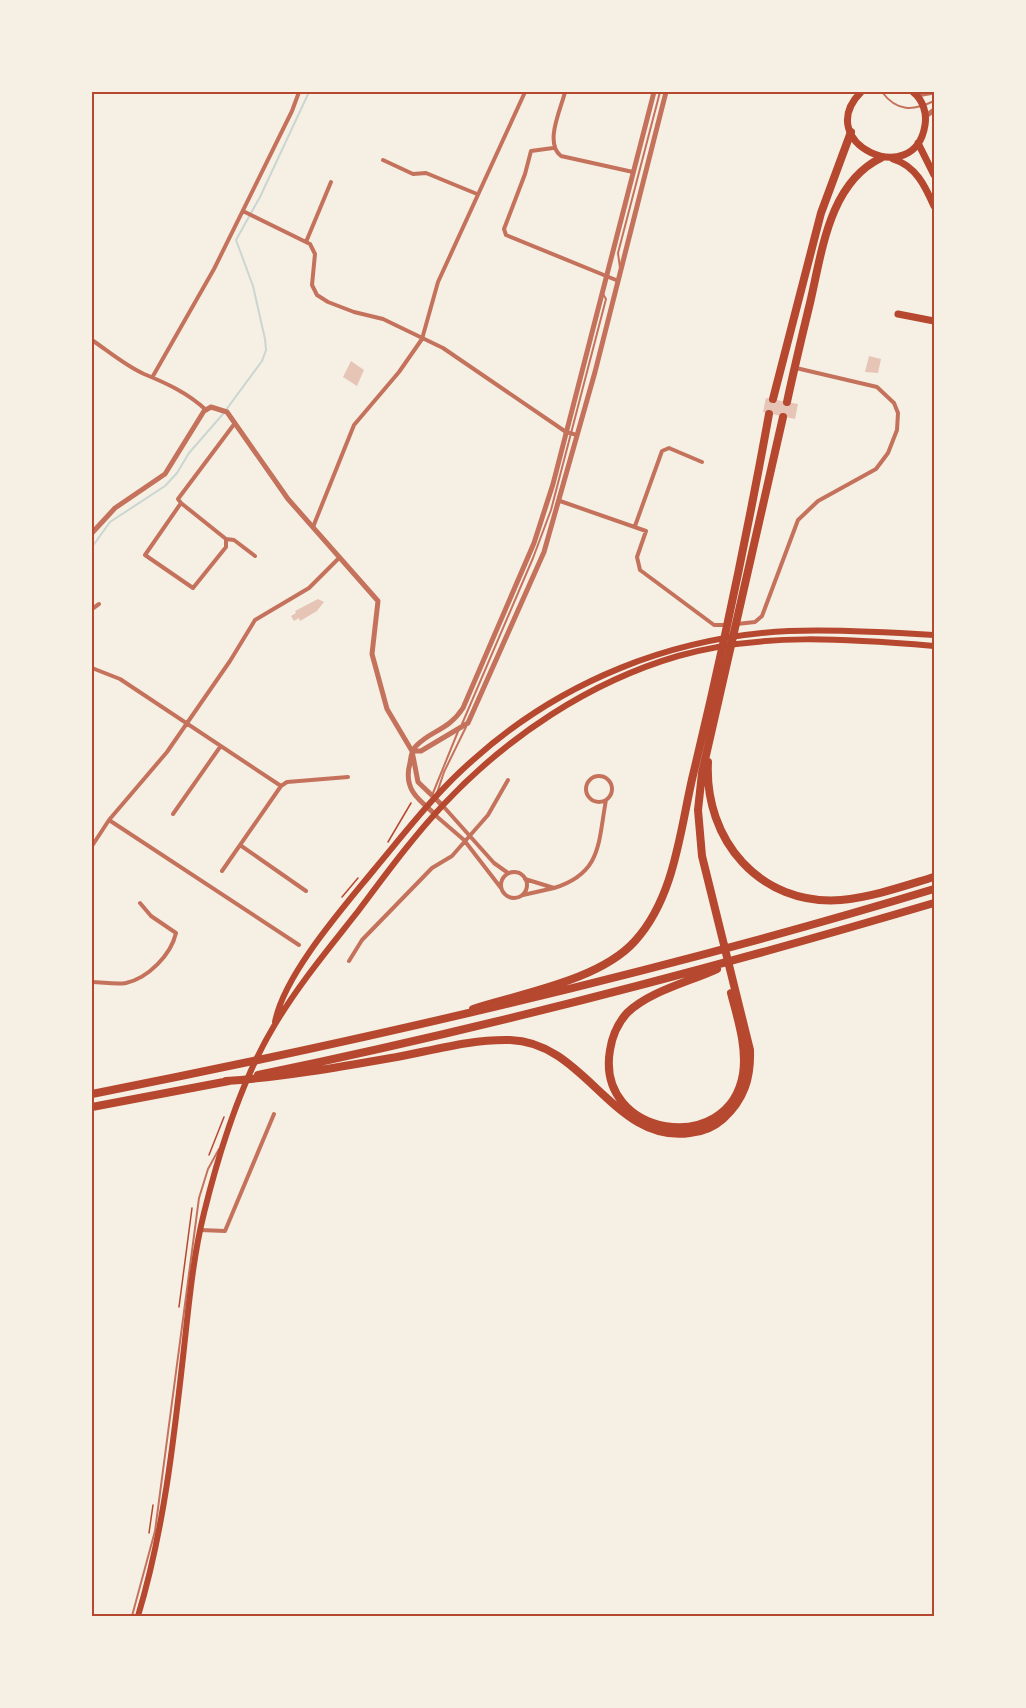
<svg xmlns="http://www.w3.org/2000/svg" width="1026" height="1708" font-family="Raleway,sans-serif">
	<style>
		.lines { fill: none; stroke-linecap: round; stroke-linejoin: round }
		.stream { stroke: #c9d6d2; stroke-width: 2 }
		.building { fill: #e6c5b7 }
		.path { stroke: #b5482f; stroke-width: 1.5 }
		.service { stroke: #c5725c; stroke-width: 2 }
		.minor { stroke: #c5725c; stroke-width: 4 }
		.tertiary { stroke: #c5725c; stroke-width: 5 }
		.secondary { stroke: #b5482f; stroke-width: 6 }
		.trunk { stroke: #b5482f; stroke-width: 7 }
		.motorway { stroke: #b5482f; stroke-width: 8 }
		.neatline { fill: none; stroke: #b5482f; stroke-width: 2 }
	</style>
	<rect width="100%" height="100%" fill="#f6efe4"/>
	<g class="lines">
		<path class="stream" d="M92,547l18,-25 55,-36 12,-13 12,-20 34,-39 39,-53 4,-11 -1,-11 -12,-53 -17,-46 24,-43 49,-105"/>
	</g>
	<path class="building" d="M869,356l12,3 -3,14 -13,-1z
		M351,361l13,9 -7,16 -14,-9z
		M766,398l32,6 -3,15 -32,-7z
		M318,599l6,3 -7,9 -17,10 -1,-3 -5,3 -3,-5 5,-3 -1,-2z"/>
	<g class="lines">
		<path class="path" d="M388,842l23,-39
			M342,897l16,-19
			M209,1155l15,-38
			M179,1307l13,-99
			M149,1533l4,-28"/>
		<path class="service" d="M882,92c15,20 31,19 52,9
			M620,268l-2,-15 42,-161
			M462,724l71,-166 18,-48 55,-211 -3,-5
			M433,793l26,-64
			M437,793l7,-21 22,-45
			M132,1616l23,-85 44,-333 9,-29 11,-20"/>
		<path class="minor" d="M565,92c-4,17 -21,51 -4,64l72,16
			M553,148l-22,3 -6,23 -21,55 2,6 110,45
			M383,160l30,14 13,-1 51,21
			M243,211l67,33 5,10 -3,31 5,10 11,7 26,10 29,7 60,29 123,84 11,3
			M306,242l25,-60
			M92,340c16,11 34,26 52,34 22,9 44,19 62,36
			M153,376l61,-107 78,-158 7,-19
			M560,501l86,30 -9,26 3,13 74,55h13
			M181,503l45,36 8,1 21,16
			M635,526l27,-75 7,-3 33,14
			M313,527l41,-102 45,-53 23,-33 16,-57 87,-190
			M226,539v8l-33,41 -48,-33 36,-52 -3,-4 57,-76
			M92,609l7,-5
			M737,624l18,-2 7,-6 36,-96 20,-19 58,-32 12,-16 9,-23 1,-17 -4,-10 -17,-16 -81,-19
			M92,668l28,11 161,107
			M586 789a13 13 0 1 1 26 0a13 13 0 1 1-26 0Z
			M443,806l51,57 14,10
			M173,814l47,-67
			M435,815l29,25 37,48
			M109,820l190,125
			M240,845l66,46
			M92,846l17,-26 58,-68 63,-91 25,-41 54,-32 29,-29
			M222,871l59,-85 6,-4 61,-5
			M501 885a13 13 0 1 1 26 0a13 13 0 1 1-26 0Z
			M554,888c48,-15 44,-45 52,-88
			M523,895l31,-7 -29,-9
			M349,961l13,-21 70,-72 20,-12 36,-41 20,-35
			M92,982c10,0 24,3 34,1 22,-5 45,-28 50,-50l-25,-17 -11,-13
			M200,1230l25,1 49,-117"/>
		<path class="tertiary" d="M917,95l17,-3
			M926,116l8,-6
			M92,533l23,-25 50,-34 39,-63 7,-4 16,5 61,87 90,102 -6,53 15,55 25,42 6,31 24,23
			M412,751h9l47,-28 76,-171 51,-180 71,-280
			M435,814c-18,-15 -32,-26 -25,-51 1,-6 1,-12 6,-17 15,-16 32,-15 47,-38l71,-165 19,-59 101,-392"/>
		<path class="secondary" d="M275,1022c9,-47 67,-113 98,-151 32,-38 62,-78 100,-111 88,-79 199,-123 316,-129 48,-2 98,1 145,4
			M138,1616c26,-86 36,-178 46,-268 5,-45 9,-91 20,-135 15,-61 37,-132 70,-187 24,-41 56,-79 85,-116 27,-36 54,-73 85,-106 63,-67 145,-122 234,-148 84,-24 171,-17 256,-10"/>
		<path class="trunk" d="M861,92c-50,51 54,99 64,33 2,-12 -2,-25 -12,-33
			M918,143l16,32
			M893,159c23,7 32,27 41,47
			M898,314l36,7"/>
		<path class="motorway" d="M773,399l48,-186 30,-81
			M787,402c7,-33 15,-66 23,-99 12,-51 19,-120 71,-145
			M708,762c-4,78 52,144 133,138 32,-3 63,-14 93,-23
			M717,969c-28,13 -67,22 -90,44 -9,10 -15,24 -17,37 -15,87 119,108 133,24 4,-27 -5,-54 -12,-81
			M473,1009c50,-16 127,-29 162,-68 40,-44 45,-111 58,-166 29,-120 54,-240 76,-361
			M258,1075c228,-47 453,-106 676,-172
			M226,1081c58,-4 114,-14 171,-24 37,-7 75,-18 113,-17 76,2 103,104 180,93 12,-1 24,-6 33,-14 21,-19 28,-41 27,-69l-48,-194 -4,-46 4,-37 81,-356
			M92,1094c284,-56 565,-121 842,-205
			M92,1107l137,-26"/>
	</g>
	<rect width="1026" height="1708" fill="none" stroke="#f6efe4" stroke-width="186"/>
	<rect x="93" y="93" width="840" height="1522" class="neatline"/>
</svg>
